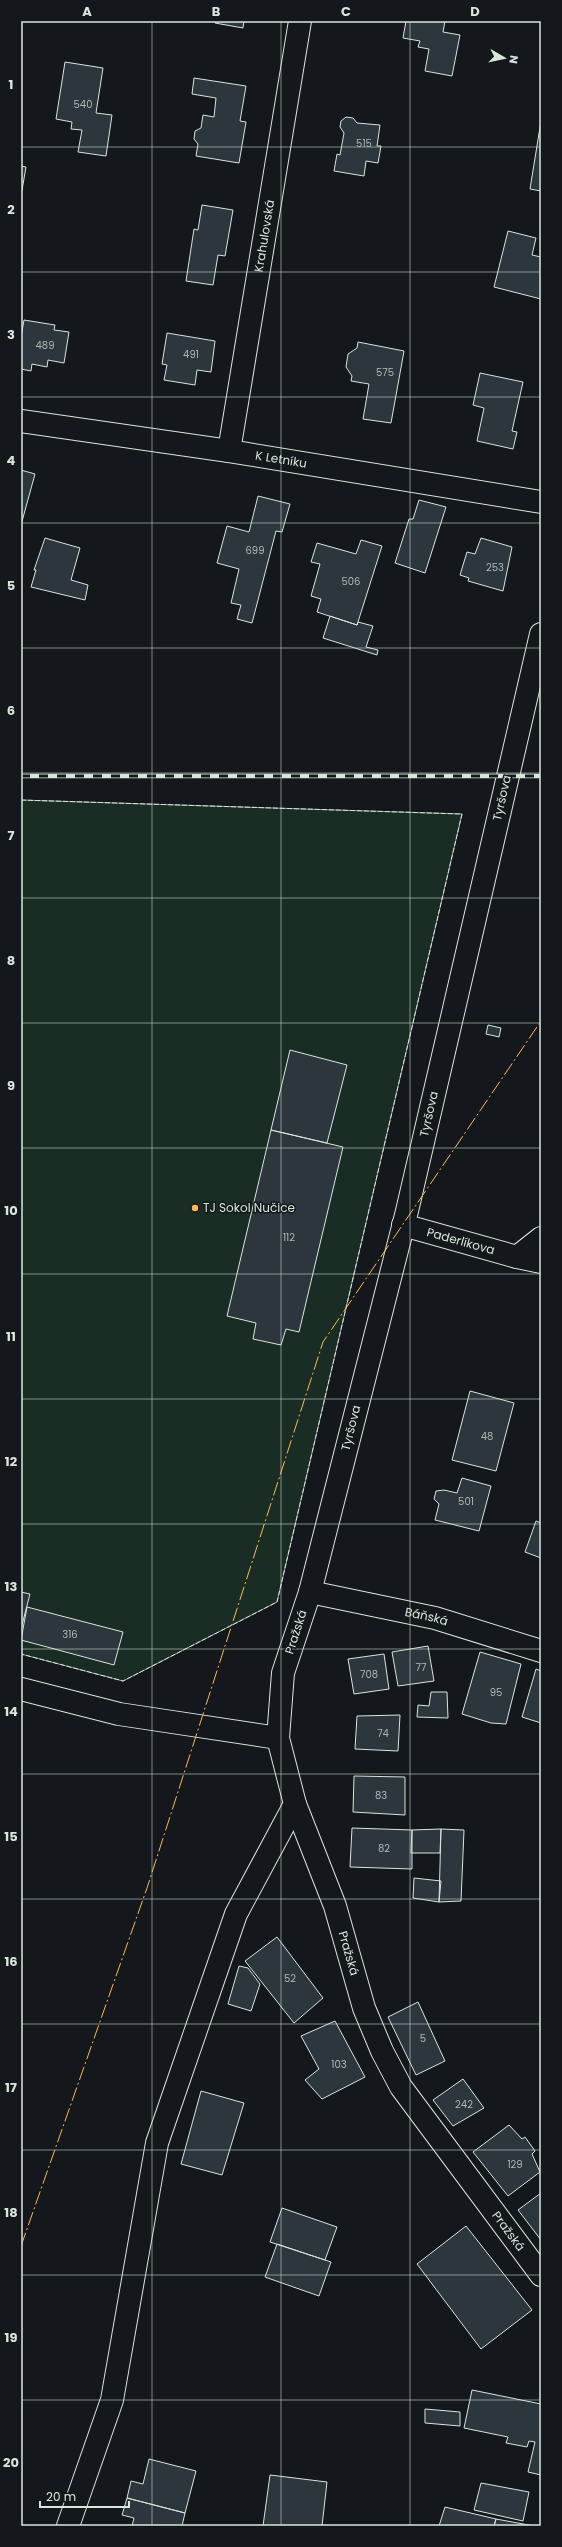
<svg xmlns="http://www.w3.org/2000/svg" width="562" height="2547" font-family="Poppins,sans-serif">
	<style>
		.green { fill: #1a2d24; stroke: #939e99 }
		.building { fill: #2c363c; stroke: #d8e6dc }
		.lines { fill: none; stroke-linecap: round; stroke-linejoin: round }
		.minor-casing { stroke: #d8e6dc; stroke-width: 24 }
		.tertiary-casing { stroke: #d8e6dc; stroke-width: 24 }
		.minor { stroke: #14181c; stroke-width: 22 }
		.tertiary { stroke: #14181c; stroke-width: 22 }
		.rail-casing { stroke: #d8e6dc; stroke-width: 4.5 }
		.rail { stroke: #14181c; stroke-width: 3; stroke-dasharray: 9; stroke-linecap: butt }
		.fence { stroke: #d8e6dc; stroke-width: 1; stroke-dasharray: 5 2; stroke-linecap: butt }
		.power { stroke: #ffb74d; stroke-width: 1; stroke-dasharray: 14 3 2 3; stroke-linecap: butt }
		.grid { fill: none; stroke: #d8e6dc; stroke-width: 1; stroke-opacity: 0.55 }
		.poi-dot { fill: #ffb74d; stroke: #14181c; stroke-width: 1.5 }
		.labels { text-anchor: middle; stroke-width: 3; stroke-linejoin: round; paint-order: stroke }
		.number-label { font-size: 10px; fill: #adbab4 }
		.street-label { font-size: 12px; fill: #d8e6dc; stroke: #14181c }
		.poi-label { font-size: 12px; fill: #d8e6dc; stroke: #14181c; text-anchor: start }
		.neatline { fill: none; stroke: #d8e6dc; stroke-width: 1.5 }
		.grid-label { font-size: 13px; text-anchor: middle; font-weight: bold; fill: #d8e6dc }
	</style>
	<rect width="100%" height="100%" fill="#14181c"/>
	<path class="green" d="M21,800l441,14 -185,788 -154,79 -102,-27z"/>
	<path class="building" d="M215,21h29l-1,7 -28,-5z
		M406,21h39l-2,11 17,3 -8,41 -27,-5 4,-22 -11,-2 2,-6 -17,-3z
		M65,62l38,6 -7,45 16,2 -6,41 -28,-4 4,-22 -11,-1 1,-7 -16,-3z
		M194,78l52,8 -6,35 6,1 -7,41 -43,-7 2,-12 -4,-5 1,-8 6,-3 2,-13 11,2 2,-19 -24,-4z
		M346,117l7,1 4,5 23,2 -3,21h4l-3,17 -12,-2 -2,15 -30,-5 3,-17 3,1 4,-22 -4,-6 1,-6z
		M541,121v70l-11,-2z
		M21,166l5,1 -5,29z
		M202,205l31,5 -8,46 -7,-1 -5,30 -27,-4 8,-52 4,1z
		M508,231l28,7 -4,17 9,2v42l-47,-12z
		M24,320l31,5 -1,5 15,2 -5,31 -16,-3 -1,7 -15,-3 -1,7 -10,-2v-32z
		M167,333l48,8 -4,31 -14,-2 -2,15 -31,-5 3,-15 -5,-1z
		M358,342l46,9 -13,72 -28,-4 6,-35 -18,-3 1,-5 -6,-9 2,-13 9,-6z
		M480,373l43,9 -11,49 5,1 -4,17 -36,-8 7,-33 -11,-3z
		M21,470l14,4 -14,51z
		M258,496l32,8 -8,28 -6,-1 -24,92 -15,-4 4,-14 -10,-2 8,-34 -22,-6 10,-37 22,6z
		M419,500l27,7 -21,66 -30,-10 14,-44h4z
		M45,538l35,10 -9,32 17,5 -3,15 -54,-13 5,-17h-2z
		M481,538l31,9 -9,44 -35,-10 1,-3 -9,-3 7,-23 8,2z
		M361,540l21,6 -25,79 -40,-13 4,-13 -10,-3 9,-32 -9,-2 6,-19 39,11z
		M330,616l27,9 1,-3 15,4 -7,21 12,3 -1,5 -54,-17z
		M488,1025l13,3 -2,9 -13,-3z
		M290,1050l57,15 -20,78 -56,-13z
		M271,1130l72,17 -44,185 -13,-3 -5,16 -28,-6 3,-16 -29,-7z
		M470,1391l44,12 -18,68 -44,-11z
		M462,1478l29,8 -12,45 -44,-11 4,-16 -5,-5 2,-8 8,-1 13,3z
		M536,1521l5,2v35l-16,-6z
		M21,1592l9,2 -8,31 -1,-1z
		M27,1607l96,25 -9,33 -93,-25z
		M428,1646l6,35 -36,5 -6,-34z
		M480,1652l41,12 -15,60 -15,-1 -29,-9z
		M384,1654l5,35 -35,5 -6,-35z
		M536,1669l5,2v52l-19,-6z
		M431,1692h16l1,26 -31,-1 1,-12 11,1z
		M400,1715l-2,36 -43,-2 2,-33z
		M354,1776l51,1v38l-52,-3z
		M352,1828l60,2v39l-62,-2z
		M441,1829l-1,24h-29l1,-23z
		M441,1829l23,1 -3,71 -22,1z
		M414,1878l27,3 -2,21 -26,-4z
		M277,1937l46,61 -29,25 -49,-62z
		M239,1966l9,2 12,16 -9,27 -23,-7z
		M418,2002l27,59 -29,14 -28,-58z
		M335,2021l30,56 -43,22 -17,-19 14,-11 -18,-33z
		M463,2079l21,29 -31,18 -20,-26z
		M201,2091l43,12 -22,72 -41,-11z
		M509,2125l13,14 3,-2 10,14 -3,3 8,18 -32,24 -35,-44z
		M541,2193v47l-23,-30z
		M282,2208l55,19 -12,33 -55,-18z
		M466,2226l66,84 -51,39 -64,-85z
		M277,2244l54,18 -12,34 -54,-19z
		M472,2390l69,14v71l-13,-3 7,-30 -6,-1 -2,6 -21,-4 2,-6 -44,-9z
		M425,2409l35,3v14l-35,-3z
		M149,2459l47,12 -11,42 -58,-15 4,-17 12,3z
		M270,2475l57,7 -5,44h-59z
		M481,2483l48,9 -6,29 -49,-11z
		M127,2498l58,15 -3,13h-50l2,-8 -12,-3z
		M445,2507l51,12 -2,7h-55z
		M496,2519l38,7h-40z"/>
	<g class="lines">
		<defs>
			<g id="minor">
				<path id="s1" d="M21,421l208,30 312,51"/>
				<path id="s2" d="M229,451l71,-430"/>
				<path id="s3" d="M403,1225l114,32 24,5"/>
				<path d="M517,1257l24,-19"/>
				<path d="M68,2526l44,-126 45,-257 79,-229 59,-110"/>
			</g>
			<g id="tertiary">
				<path id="s4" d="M541,634l-134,577 -97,381 -27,81 -5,65 17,66 40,102 29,102 18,43 19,36 140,188"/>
				<path id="s5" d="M310,1592l125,26 106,33"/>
				<path d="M21,1689l98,25 159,24"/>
			</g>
		</defs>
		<use href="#minor" class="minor-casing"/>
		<use href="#tertiary" class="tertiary-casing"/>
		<use href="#minor" class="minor"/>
		<use href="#tertiary" class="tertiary"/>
		<defs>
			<path id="rail" d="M21,776h520"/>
		</defs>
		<use href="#rail" class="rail-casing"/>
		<use href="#rail" class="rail"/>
		<path class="fence" d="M21,800l441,14 -185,788 -154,79 -102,-27"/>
		<path class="power" d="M21,2246l126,-358 176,-546 218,-321"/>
	</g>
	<path class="grid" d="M152,21v2505M281,21v2505M410,21v2505M21,147h520M21,272h520M21,397h520M21,523h520M21,648h520M21,773h520M21,898h520M21,1023h520M21,1148h520M21,1274h520M21,1399h520M21,1524h520M21,1649h520M21,1774h520M21,1899h520M21,2024h520M21,2150h520M21,2275h520M21,2400h520"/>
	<circle class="poi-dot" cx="195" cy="1208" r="4"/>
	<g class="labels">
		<g class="number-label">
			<text x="83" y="108">540</text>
			<text x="364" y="147">515</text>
			<text x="45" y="349">489</text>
			<text x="191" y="358">491</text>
			<text x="385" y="376">575</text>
			<text x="255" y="554">699</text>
			<text x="495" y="571">253</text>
			<text x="351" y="585">506</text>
			<text x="289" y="1241">112</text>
			<text x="487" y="1440">48</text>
			<text x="466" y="1505">501</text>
			<text x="70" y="1638">316</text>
			<text x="421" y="1671">77</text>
			<text x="369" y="1678">708</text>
			<text x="496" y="1696">95</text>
			<text x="383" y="1737">74</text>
			<text x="381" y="1799">83</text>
			<text x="384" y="1852">82</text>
			<text x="290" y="1982">52</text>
			<text x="423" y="2042">5</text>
			<text x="339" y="2068">103</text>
			<text x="464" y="2108">242</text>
			<text x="515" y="2168">129</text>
		</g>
		<g class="street-label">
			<text dy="4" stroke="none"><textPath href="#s2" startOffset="218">Krahulovská</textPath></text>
			<text dy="4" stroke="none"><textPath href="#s1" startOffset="263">K Letníku</textPath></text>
			<text transform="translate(502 798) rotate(-77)" y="4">Tyršova</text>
			<text transform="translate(429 1114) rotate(-77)" y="4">Tyršova</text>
			<text dy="4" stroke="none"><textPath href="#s3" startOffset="60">Paderlíkova</textPath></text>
			<text transform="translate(351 1428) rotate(-76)" y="4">Tyršova</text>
			<text dy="4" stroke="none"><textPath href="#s5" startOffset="119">Báňská</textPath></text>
			<text transform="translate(296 1632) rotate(-72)" y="4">Pražská</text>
			<text dy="4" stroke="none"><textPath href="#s4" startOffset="1363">Pražská</textPath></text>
			<text dy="4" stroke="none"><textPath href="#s4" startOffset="1687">Pražská</textPath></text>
		</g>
		<g class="poi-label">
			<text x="203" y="1212">TJ Sokol Nučice</text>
		</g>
	</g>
	<rect width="562" height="2547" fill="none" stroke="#14181c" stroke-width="44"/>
	<g transform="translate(504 58) rotate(99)" stroke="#14181c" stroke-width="3" paint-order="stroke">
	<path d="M0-3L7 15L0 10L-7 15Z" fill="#d8e6dc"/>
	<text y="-6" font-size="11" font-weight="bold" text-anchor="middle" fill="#d8e6dc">N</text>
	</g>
	<path d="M40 2501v6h89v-6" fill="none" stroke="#d8e6dc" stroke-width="2"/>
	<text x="46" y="2501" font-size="12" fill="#d8e6dc" stroke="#14181c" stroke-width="3" paint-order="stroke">20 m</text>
	<rect x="22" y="22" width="518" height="2503" class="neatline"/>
	<g class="grid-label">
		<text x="87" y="16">A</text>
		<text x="216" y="16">B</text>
		<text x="346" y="16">C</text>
		<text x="475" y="16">D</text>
		<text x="11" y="89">1</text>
		<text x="11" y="214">2</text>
		<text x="11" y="339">3</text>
		<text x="11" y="465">4</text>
		<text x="11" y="590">5</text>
		<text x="11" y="715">6</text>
		<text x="11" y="840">7</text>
		<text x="11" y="965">8</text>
		<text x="11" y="1090">9</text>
		<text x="11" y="1215">10</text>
		<text x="11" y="1341">11</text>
		<text x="11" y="1466">12</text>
		<text x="11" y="1591">13</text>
		<text x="11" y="1716">14</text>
		<text x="11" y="1841">15</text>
		<text x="11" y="1966">16</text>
		<text x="11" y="2092">17</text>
		<text x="11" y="2217">18</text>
		<text x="11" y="2342">19</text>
		<text x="11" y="2467">20</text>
	</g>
</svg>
